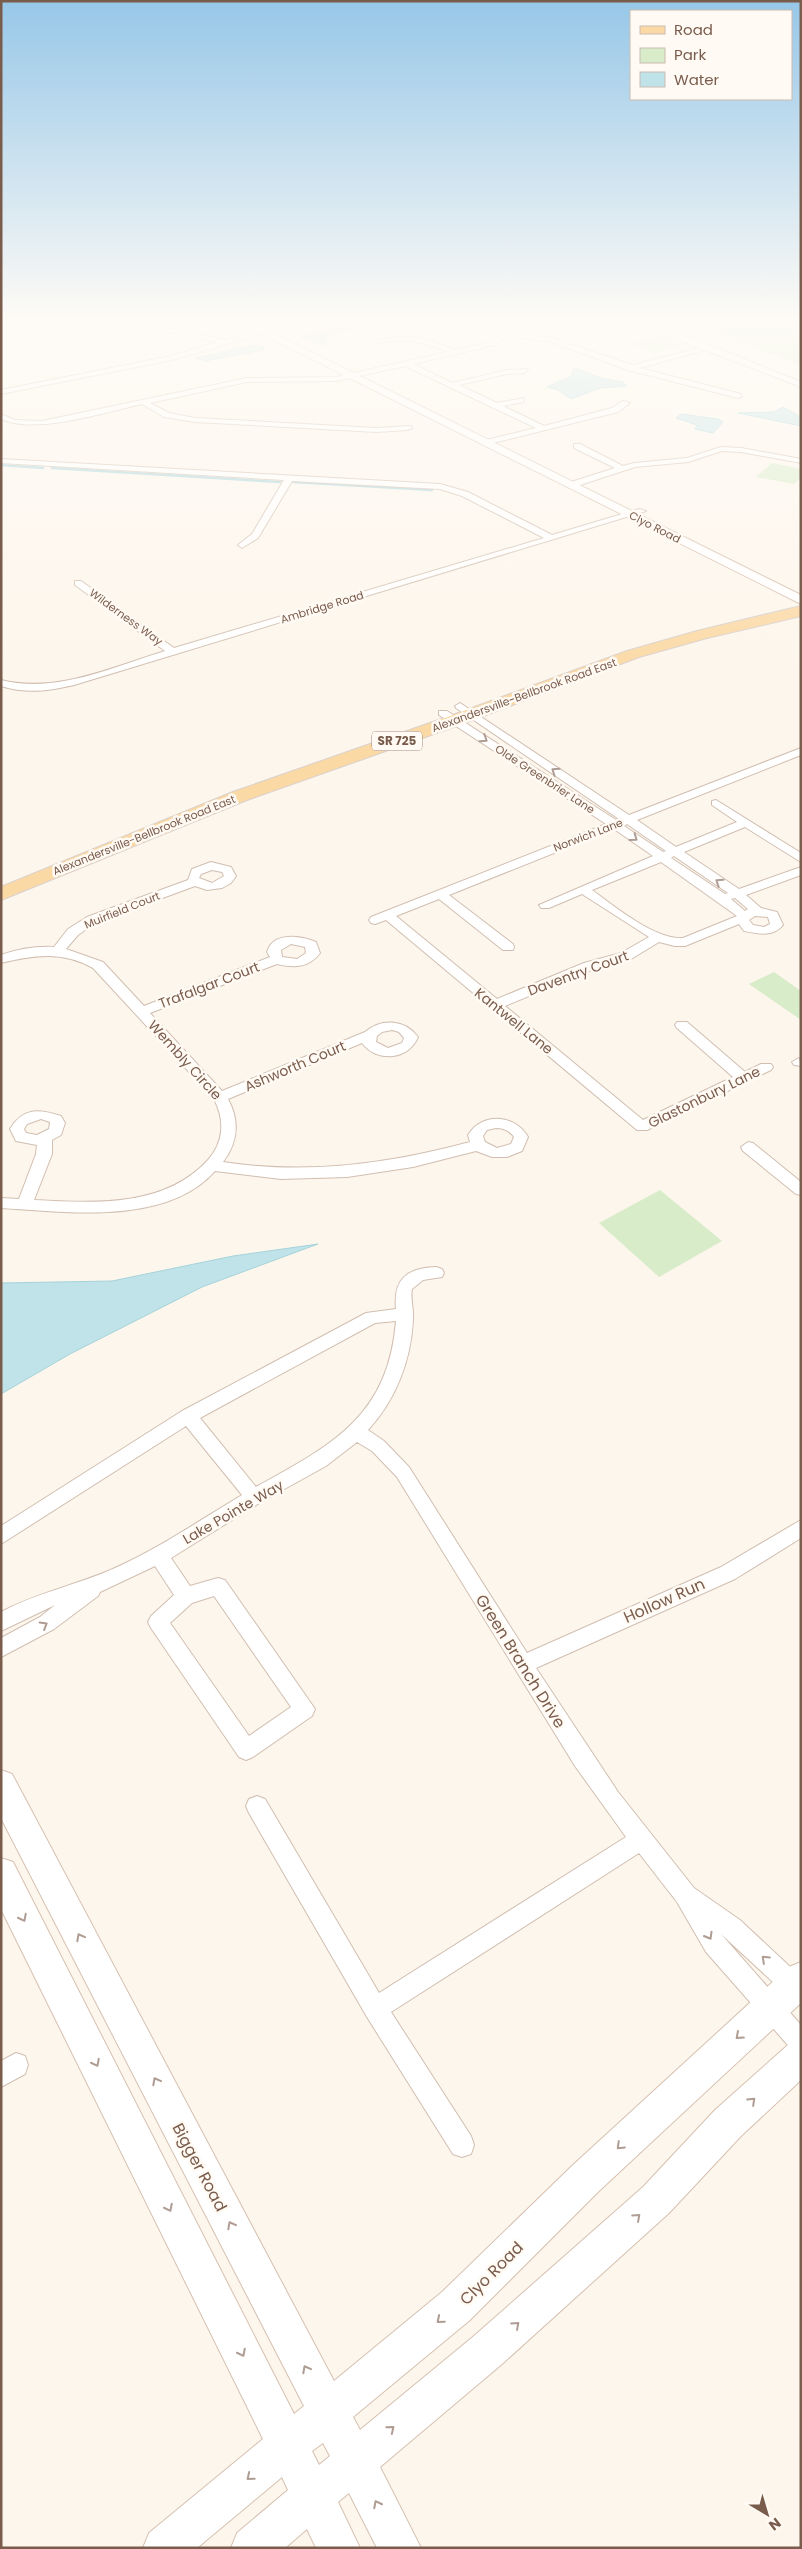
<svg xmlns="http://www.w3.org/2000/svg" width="802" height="2549" font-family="Poppins,sans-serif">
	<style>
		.green { fill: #d8ecc9 }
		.water { fill: #bfe3e8; stroke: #a5d3da }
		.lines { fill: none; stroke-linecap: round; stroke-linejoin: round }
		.stream { stroke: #a5d3da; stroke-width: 2.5 }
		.street-casing { stroke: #d1beb0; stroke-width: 2 }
		.secondary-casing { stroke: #d6c0b0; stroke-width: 2 }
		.primary-casing { stroke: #dad1cd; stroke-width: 2 }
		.street { fill: #fff; fill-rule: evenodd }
		.secondary { fill: #fff; fill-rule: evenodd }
		.primary { fill: #fbd9a5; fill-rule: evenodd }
		.oneway { stroke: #af9d94 }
		.labels { text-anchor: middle; stroke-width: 5; stroke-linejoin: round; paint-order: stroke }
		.far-street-label { font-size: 11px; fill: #7a5c4d; stroke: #fffaf3 }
		.shield { fill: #fffaf3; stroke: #a28b7f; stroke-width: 1 }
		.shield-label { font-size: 12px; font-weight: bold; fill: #7a5c4d }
		.street-label { font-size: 14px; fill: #7a5c4d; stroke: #fffaf3 }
		.near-street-label { font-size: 16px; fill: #7a5c4d; stroke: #fffaf3 }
	</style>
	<rect width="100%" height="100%" fill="#fdf6ec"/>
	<path class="green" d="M684,321h117v44z
		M658,337l24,9 -28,7 -24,-10z
		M772,463l29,6v9l-7,6 -38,-7z
		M774,972l27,19v29l-52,-36z
		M660,1190l62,51 -63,36 -60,-54z"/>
	<path class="water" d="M375,321h17l-61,13 -6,3 1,8 -25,-8z
		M251,346l13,1 -1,3 -57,11 -11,-3z
		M577,369l24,9 22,4 4,4 -27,2 -29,11 -13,-9 -11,-3 25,-11 1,-6z
		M783,407l18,10v9l-63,-13 36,-1z
		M681,414l37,5 5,3 -10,11 -18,-4 2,-4 -21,-7z
		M318,1244l-116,43 -132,67 -69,40v-111l111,-2 121,-25z"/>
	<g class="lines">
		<path class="stream" d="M1,465l42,3
			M52,468l228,14
			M293,482l139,8"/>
		<defs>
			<path id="street" d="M51,321h19l-69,11v-4z
				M82,321h21l82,10 40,9 48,-12 3,2 -104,30 -171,34v-4l170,-34 46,-14 -32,-7z
				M501,321h7l4,7v4l39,6 82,27 66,-17 -37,-14 -57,-13c61,0 138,39 196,61v5l-96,-37 -65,18 101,26 1,2 -4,2 -110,-28 -80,-29 -39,-5 -14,9 -82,19 39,19 55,-13 21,-1 -3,4 -18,1 -48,11 38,18 27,-5v4l-21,4 41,20 68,-18 11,-7 7,2 -12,9 -133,33 -4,-2 1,-2 54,-13 -131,-62 -69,15 -89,1 -97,21 19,10 26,5 181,10 35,-2 1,2 -4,2 -32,2 -181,-10 -31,-5 -22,-13c-37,8 -106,31 -141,15v-5l14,6 27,1 205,-43 89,-1 111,-25c-23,-10 -44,-15 -69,-9l-2,-3 32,-4 21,4 26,10 36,-8 14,-9 1,-5z
				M574,444h6l43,22 11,-3 53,-5 34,-11 20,1 60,11v4l-60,-11 -19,-1 -34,11 -53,5 -64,21 -3,-1v-4l47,-15 -41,-20z
				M1,459l439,25 28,8 84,43 87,-26 7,2 -572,174c-25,6 -48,9 -73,1v-6c55,14 112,-13 164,-29l-90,-66v-4h6l93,67 370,-110 -82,-42 -22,-7 -148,-8 -34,57 -16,10 -4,-3 14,-11 32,-54 -283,-17z
				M460,703l169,112 172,-67v7l-164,65 39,27 61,-25 -25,-17v-4l4,-1 85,53v9l-56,-35 -61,25 55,37 62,-22v8l-55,20 15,13 16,4 6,13c-10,12 -24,9 -39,6l-5,-7 -54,22h-10l-16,-4 -28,17 -37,10 -89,37 138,114 90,-43 -56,-49 -2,-3 2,-3h10l58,50 16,-8h10l2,3 -2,3 -124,60h-10l-251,-210 -11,4 -4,-1 -2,-3 2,-3 235,-93 -167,-109v-4h8l169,109 3,-1 -163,-111 -1,-2zM627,824l39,27 -3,1 -39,-26zM614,829l39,27 -114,49 2,3h8l33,-14 67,43 -28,16 -37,10 -87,36 -101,-83 43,-17 64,51h10l1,-3 -1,-3 -64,-49zM674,856l54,37 -3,1 -54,-36zM661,862l76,54 -54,22c-28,2 -69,-32 -91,-48zM735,898l13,11 -3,2 -14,-12zM755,916l13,1 2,7 -6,3 -11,-2 -4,-5z
				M211,862l20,5 5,9 -5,7 -9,5 -15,2 -12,-4 -100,37 -17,12 -12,14 37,13 41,44 126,-49 -3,-5c6,-21 34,-16 49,-10l4,11c-11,15 -26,15 -43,11l-127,49 72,78 143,-59c16,-14 40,-13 53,5 -9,23 -41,26 -56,6l-134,56c12,22 10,43 -5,63 84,13 165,2 247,-20l-2,-7c14,-23 47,-21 60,2l-6,14 -15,6h-15l-16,-6 -63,16 -66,10 -66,2 -66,-8c-49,55 -148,41 -214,37v-10l18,1 17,-45 1,-9 -21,-4 -6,-12c13,-22 29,-20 51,-13l4,7 -4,12 -9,5v14l-18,46c61,3 130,8 174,-40 16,-18 17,-40 6,-61l-121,-131c-31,-17 -58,-13 -92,-5v-8c17,-6 35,-9 53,-8l14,-18 19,-12 101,-37 4,-11zM212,870l10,2 2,4 -12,7 -13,-5 2,-4zM291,944l14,3 1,6 -9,6 -15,-2 -1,-7zM392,1030l7,2 5,6 -2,5 -14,5 -12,-6 1,-6 5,-4zM41,1119l9,3 -1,7 -12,6 -11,-2 -2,-4 3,-5zM496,1128c7,0 13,2 18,9l-3,7 -14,4 -12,-6 -2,-6 4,-6z
				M799,1058l2,8 -7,-1 -2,-3z
				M748,1142l5,1 48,39v13l-5,-1 -53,-43 -2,-4z
				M436,1267l6,2 2,4 -2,4 -19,3 -11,9c-2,10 2,20 1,31 -2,40 -17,80 -45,110l16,11 25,26 118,186 194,-86 80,-47v18l-66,41 -199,89 82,124 76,96 46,32 61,57v22l-4,2 -8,-4 -68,-63 80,91v30l-8,-4 -87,-99 -29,-50 -38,-49 -248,159 80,124 3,9 -3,9 -9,3 -9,-3 -86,-137 -118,-204 -3,-7 3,-7 8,-3 8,3 114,194 247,-156 -51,-71 -178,-289 -25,-26 -15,-9 -31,24 -65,36 -90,56 19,28 28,-8 7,2 90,129 -3,7 -59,41 -7,3 -7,-3 -88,-129 -3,-6 3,-6 23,-21 -19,-29 -55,26 -2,4 -44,33 -53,28v-19l39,-21 15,-12 -54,26v-19c37,-20 77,-27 114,-44 45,-20 85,-48 127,-73l-56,-69 -185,118v-18l181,-115 184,-98 30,-4c-3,-30 11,-41 40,-42zM396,1321c-8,96 -64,124 -140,166l-56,-69 175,-95zM214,1596l77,111 -42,29 -79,-113 22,-20z
				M16,2053l9,3 3,9 -3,9 -24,13v-26z"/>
			<path id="secondary" d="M236,321h13l552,274v9z
				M1,1770l11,4 322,607 108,-89 131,-127 216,-198 12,-5v41l-202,188 -129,129 -117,97 7,13 114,-94 169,-149 72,-77 74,-66 12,-5v41l-60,56 -72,77 -167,151 -122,103 41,81h-44l-28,-55 -11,9 22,46h-44l-9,-19 -22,19h-54l6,-15 51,-43 -6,-13 -85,71h-54l6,-15 114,-94 -262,-530v-51l12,4 281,552 10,-8 -303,-588zM323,2443l7,13 -11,9 -7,-14z"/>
			<path id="primary" d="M801,606v10l-94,22 -68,19 -177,67 -215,76 -246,100v-13l232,-95 217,-76 177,-65 70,-20z"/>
		</defs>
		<use href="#street" class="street-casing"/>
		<use href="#secondary" class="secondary-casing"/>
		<use href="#primary" class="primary-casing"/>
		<use href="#street" class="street"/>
		<use href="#secondary" class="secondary"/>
		<use href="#primary" class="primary"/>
	</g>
	<defs><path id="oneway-chevron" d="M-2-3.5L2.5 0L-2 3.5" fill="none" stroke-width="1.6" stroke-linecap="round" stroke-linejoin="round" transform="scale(1.25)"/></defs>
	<g class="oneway">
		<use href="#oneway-chevron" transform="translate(484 739) rotate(33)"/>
		<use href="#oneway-chevron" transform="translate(555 771) rotate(-146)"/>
		<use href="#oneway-chevron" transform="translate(634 838) rotate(36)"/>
		<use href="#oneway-chevron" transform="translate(719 882) rotate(-146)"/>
		<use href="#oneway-chevron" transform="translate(44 1625) rotate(-31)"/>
		<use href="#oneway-chevron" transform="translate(23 1918) rotate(63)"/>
		<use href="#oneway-chevron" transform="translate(709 1936) rotate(60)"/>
		<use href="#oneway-chevron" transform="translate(80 1937) rotate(-118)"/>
		<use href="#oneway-chevron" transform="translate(765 1959) rotate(-137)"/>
		<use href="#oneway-chevron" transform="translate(739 2036) rotate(138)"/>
		<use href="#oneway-chevron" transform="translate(96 2063) rotate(63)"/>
		<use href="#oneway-chevron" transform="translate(156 2081) rotate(-118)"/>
		<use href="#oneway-chevron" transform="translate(752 2101) rotate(-43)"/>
		<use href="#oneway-chevron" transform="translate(620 2146) rotate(136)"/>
		<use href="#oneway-chevron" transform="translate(169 2208) rotate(63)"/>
		<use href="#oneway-chevron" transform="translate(637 2217) rotate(-42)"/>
		<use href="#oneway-chevron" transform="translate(231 2225) rotate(-118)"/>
		<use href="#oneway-chevron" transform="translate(440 2320) rotate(140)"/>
		<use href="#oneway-chevron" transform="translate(516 2325) rotate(-42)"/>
		<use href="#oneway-chevron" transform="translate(242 2353) rotate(63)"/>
		<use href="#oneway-chevron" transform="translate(306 2369) rotate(-118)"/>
		<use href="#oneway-chevron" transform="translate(391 2429) rotate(-39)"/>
		<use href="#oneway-chevron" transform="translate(250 2477) rotate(141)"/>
		<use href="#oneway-chevron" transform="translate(377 2504) rotate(-117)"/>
	</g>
	<linearGradient id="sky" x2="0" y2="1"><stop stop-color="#97c7e8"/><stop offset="0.47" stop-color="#fefbf6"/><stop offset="1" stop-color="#fefbf6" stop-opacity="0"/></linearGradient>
	<rect width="802" height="678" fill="url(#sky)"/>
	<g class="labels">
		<g class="far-street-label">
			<text transform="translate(655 527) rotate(27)" y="4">Clyo Road</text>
			<text transform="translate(322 607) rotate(-17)" y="4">Ambridge Road</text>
			<text transform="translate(126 617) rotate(36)" y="4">Wilderness Way</text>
			<text transform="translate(524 695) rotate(-20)" y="4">Alexandersville-Bellbrook Road East</text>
			<text transform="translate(545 779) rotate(33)" y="4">Olde Greenbrier Lane</text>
			<text transform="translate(144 835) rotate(-22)" y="4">Alexandersville-Bellbrook Road East</text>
			<text transform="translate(588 835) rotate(-21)" y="4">Norwich Lane</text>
			<text transform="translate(122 910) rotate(-22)" y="4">Muirfield Court</text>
		</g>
		<rect class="shield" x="372" y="731.5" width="50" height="19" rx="4"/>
		<g class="shield-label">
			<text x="397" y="745">SR 725</text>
		</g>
		<g class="street-label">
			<text transform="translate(578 973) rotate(-20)" y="5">Daventry Court</text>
			<text transform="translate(209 985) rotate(-21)" y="5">Trafalgar Court</text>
			<text transform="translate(514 1021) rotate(39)" y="5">Kantwell Lane</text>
			<text transform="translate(185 1060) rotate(48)" y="5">Wembly Circle</text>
			<text transform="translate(295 1066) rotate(-23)" y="5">Ashworth Court</text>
			<text transform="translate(704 1097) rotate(-26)" y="5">Glastonbury Lane</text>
			<text transform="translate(233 1512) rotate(-30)" y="5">Lake Pointe Way</text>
		</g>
		<g class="near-street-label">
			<text transform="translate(664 1600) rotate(-24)" y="6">Hollow Run</text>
			<text transform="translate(521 1661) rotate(58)" y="6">Green Branch Drive</text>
			<text transform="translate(200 2167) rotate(62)" y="6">Bigger Road</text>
			<text transform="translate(491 2273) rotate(-45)" y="6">Clyo Road</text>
		</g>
	</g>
	<rect width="802" height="2549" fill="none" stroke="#7a5c4d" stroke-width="5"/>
	<rect x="630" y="10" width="162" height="90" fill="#fffaf3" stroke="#cabbb1"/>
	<rect x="640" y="26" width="25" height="8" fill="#fbd9a5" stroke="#cabbb1"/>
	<text x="674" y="35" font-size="15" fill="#7a5c4d">Road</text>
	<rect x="640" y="48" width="25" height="15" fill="#d8ecc9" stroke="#cabbb1"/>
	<text x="674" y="60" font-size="15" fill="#7a5c4d">Park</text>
	<rect x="640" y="72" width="25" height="15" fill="#bfe3e8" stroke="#cabbb1"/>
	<text x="674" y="85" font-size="15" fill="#7a5c4d">Water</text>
	<g transform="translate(767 2514) rotate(142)" stroke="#fffaf3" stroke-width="4" paint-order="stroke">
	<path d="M0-4L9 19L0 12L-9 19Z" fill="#7a5c4d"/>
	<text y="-8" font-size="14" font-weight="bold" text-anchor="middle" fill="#7a5c4d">N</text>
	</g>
</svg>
